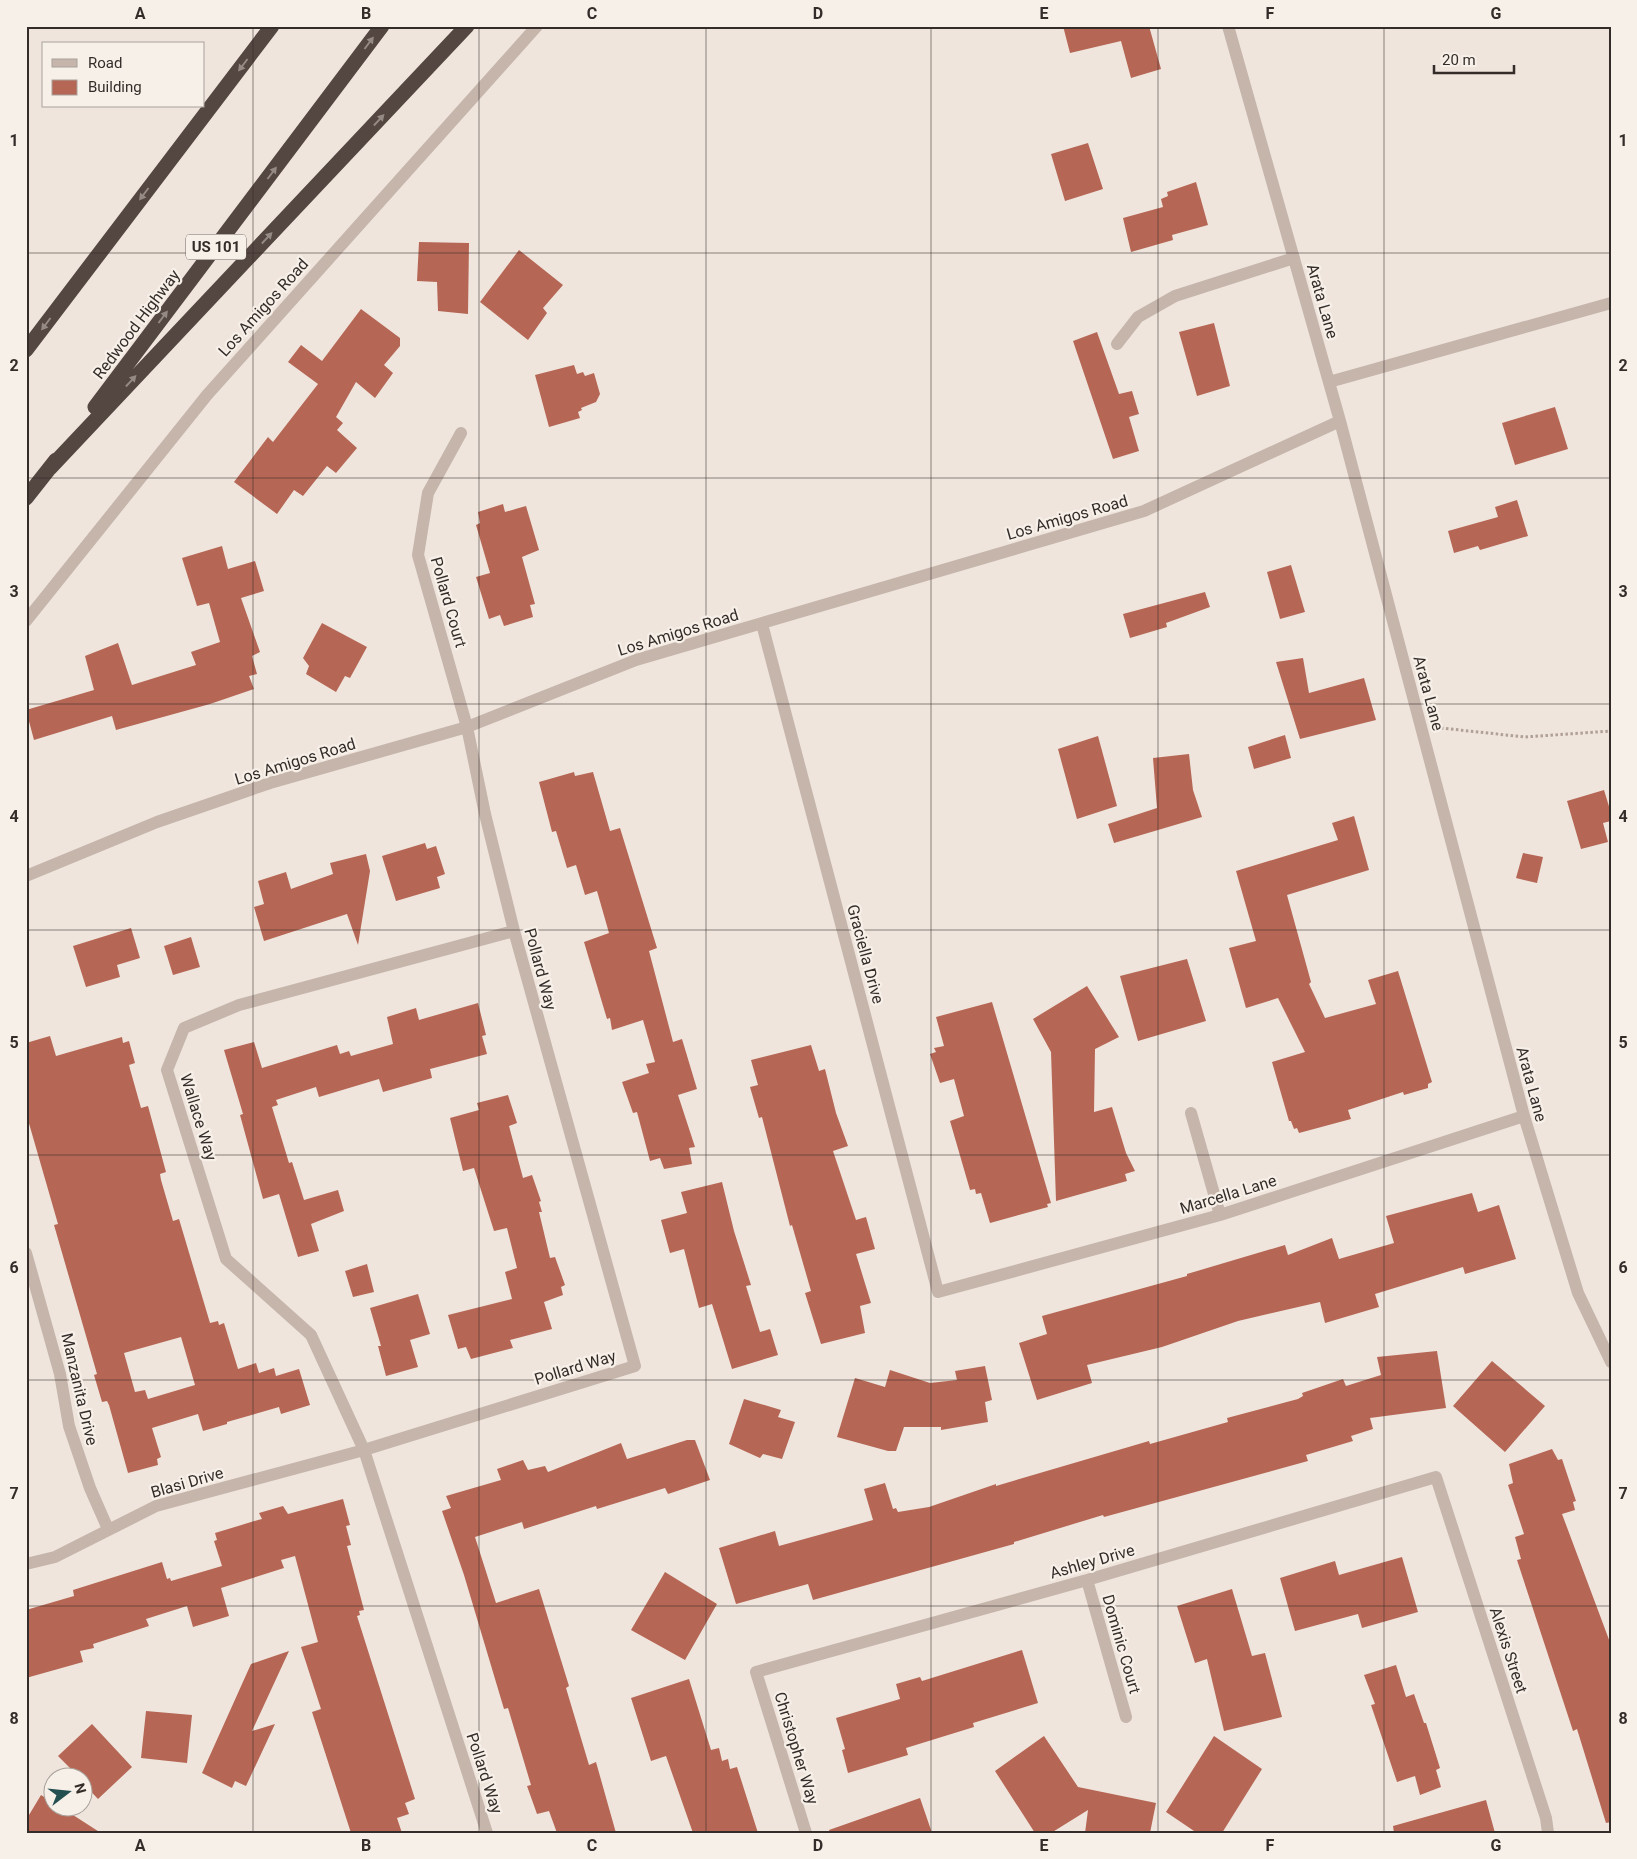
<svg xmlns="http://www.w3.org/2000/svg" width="1637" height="1859" font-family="Roboto,sans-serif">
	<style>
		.building { fill: #b66654; fill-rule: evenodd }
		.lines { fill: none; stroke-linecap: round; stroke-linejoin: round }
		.path { stroke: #b1a095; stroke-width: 3; stroke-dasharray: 2.5 2.5; stroke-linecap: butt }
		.minor { stroke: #c5b5ab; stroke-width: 12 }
		.highway { stroke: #544641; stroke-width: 15 }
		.oneway { fill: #958a84 }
		.grid { fill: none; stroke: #342c29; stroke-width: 1; stroke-opacity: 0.55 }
		.labels { text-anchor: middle; stroke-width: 4.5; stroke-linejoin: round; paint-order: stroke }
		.shield { fill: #f7f0e9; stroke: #6e6763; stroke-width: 1 }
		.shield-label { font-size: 15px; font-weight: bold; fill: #342c29 }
		.street-label { font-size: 16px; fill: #342c29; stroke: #f7f0e9 }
		.neatline { fill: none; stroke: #342c29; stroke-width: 2 }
		.grid-label { font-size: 16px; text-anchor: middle; font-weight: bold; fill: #342c29 }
	</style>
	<rect width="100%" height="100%" fill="#efe5dd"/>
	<path class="building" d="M1063,26h86l12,43 -30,9 -10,-37 -51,12z
		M1088,143l15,46 -38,12 -14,-47z
		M1196,182l12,43 -36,10 1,5 -42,12 -8,-34 40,-11 -2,-8 7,-3 -1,-4z
		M419,242l50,1 -1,71 -30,-3 -1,-29 -20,-1z
		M519,250l44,35 -20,23 4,5 -19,27 -48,-38z
		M361,309l39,29v8l-16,19 9,8 -18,25 -19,-16 -20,35 7,6 -6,7 20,18 -21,25 -9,-7 -24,30 -9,-6 -17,24 -43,-32 34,-45 5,5 45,-58 -30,-22 13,-17 21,16z
		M1214,323l16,63 -33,10 -18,-64z
		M1097,332l22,62 13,-3 7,23 -10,3 10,34 -26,8 -40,-118z
		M574,365l3,9 6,-2 2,4 9,-3 6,21 -4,8 -15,6 1,2 -4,2 2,6 -31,9 -14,-52z
		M1555,407l13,42 -53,16 -13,-42z
		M1517,500l11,36 -48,14 -2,-4 -24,7 -6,-22 50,-14 -3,-10z
		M503,504l2,8 21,-6 13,44 -17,7 13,47 -5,1 3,12 -29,9 -4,-11 -11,4 -13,-42 14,-4 -14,-48 4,-2 -2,-11z
		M222,546l6,23 27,-8 9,30 -23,7 19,54 -8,4 5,18 -8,2 5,13 -44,15 -94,26 -4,-14 -78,24 -8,-30 68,-20 -9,-34 33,-13 14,42 64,-20 -5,-13 29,-10 -11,-39 -12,3 -15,-48z
		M1291,565l14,47 -25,7 -13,-47z
		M1205,592l5,15 -44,16 1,4 -37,11 -7,-24z
		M322,623l45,24 -17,31 -5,-2 -9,16 -30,-18 3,-8 -6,-8z
		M1303,658l6,35 55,-15 12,42 -76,19 -24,-77z
		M1285,735l6,23 -37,11 -6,-22z
		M1098,736l19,70 -40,13 -19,-70z
		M1189,754l4,36 9,27 -88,26 -6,-19 49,-16 -4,-50z
		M574,772l1,4 18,-4 17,59 10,-3 37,120 -8,3 24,91 9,-3 15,50 -19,6 17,52 -6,1 3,16 -28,5 -4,-11 -10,3 -13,-49 -4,1 -11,-31 27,-9 -3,-9 9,-2 -12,-42 -31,10 -2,-12 -3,1 -23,-77 25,-9 -12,-42 -12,4 -9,-30 -9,3 -11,-37 -4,1 -13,-50z
		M1604,790l7,23v8l-8,2 5,19 -27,7 -14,-48z
		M1354,816l15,54 -82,25 24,87 -2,2 16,34 51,-14 -8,-24 30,-9 34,111 -4,2v4l-24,7 -1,-3 -55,18 3,9 -52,14 -2,-5 -3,1 -3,-8h-2l-17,-59 33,-10 -27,-54 -32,10 -17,-60 27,-7 -20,-70 102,-31 -6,-17z
		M425,843l2,6 9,-3 9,28 -8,3 3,11 -44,13 -14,-45z
		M1523,853l20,4 -6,26 -21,-5z
		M366,854l4,17 -12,74 -11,-31 -83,27 -10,-34 10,-3 -6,-23 28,-9 5,17 42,-15 -3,-11z
		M131,928l9,30 -23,7 3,12 -34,10 -13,-41z
		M191,937l9,30 -27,8 -9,-29z
		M1187,959l19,62 -68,20 -18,-65z
		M1087,986l32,51 -24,12 -1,63 18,-5 14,46 9,18 -10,3 2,7 -71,20 -5,-149 -18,-33z
		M992,1002l59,201 -4,1 1,3 -58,16 -9,-30 -5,1 -1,-5 -5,1 -20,-69 14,-5 -10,-37 -14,4 -10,-29 6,-2 -2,-4 10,-2 -8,-29z
		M478,1003l8,32 -4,1 5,18 -57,15 2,9 -49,14 -4,-13 -60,18 -3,-10 -40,13 2,5 -6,2 17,56 3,-1 12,38 34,-10 6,21 -33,13 8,27 -21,6 -19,-63 -16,5 -23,-84 3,-1 -19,-64 30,-8 8,26 75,-23 3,9 9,-3 2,5 42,-12 -6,-27 29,-9 3,12z
		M50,1036l6,20 66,-19 1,6 6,-2 6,22 -6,2 1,4 11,39 7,-2 18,66 -6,2 1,6 12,41 6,-2 31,104 8,-2 1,4 5,-2 14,46 18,-6 3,10 15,-5 2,8 23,-7 11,36 -29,9 -2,-7 -52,15v2l-24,7 -5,-17 -46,14 9,29 -4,2 1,6 -30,8 -19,-68 -2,-4 -5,1 -8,-27 3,-1 -43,-149 4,-1 -32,-111v-70zM181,1337l14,48 -47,14 -3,-9 -10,2 -11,-39z
		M811,1045l8,26 6,-2 11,44 12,33 -15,5 23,69 10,-3 9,32 -19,5 15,49 -11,3 5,27 -44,11 -16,-51 6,-2 -19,-66 -2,1 -28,-109 -3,1 -9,-31 8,-2 -7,-25z
		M508,1095l9,28 -8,3 14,52 9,-3 9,26 -2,1 3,10h-3l11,46 5,-1 10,28 -4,2 2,8 -19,7 8,27 -42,11 3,8 -42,11 -5,-12 -8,2 -10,-34 64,-16 -7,-27 12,-4 -10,-40 -13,3 -20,-63 -11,3 -13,-53 29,-8 -2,-7z
		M722,1182l12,49 17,54 -5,1 14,46 10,-3 8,26 -46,14 -20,-65 -13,4 -15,-59 -14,4 -9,-33 26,-7 -6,-21z
		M1472,1193l6,19 21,-7 17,54 -51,15 -2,-7 -88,27 4,13 -54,16 -5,-21 -82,19 -76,26 -75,18 5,18 -55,17 -18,-57 28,-9 -5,-18 145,-40v-2l98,-29 3,10 44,-17 7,21 55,-16 -8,-27z
		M367,1264l7,28 -21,5 -8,-26z
		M418,1294l12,40 -20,6 8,27 -32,9 -8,-30h3l-11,-38z
		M1437,1351l9,57 -76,10 3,11 -22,7 2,5 -47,14 2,6 -204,56 -1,-2 -89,27v2l-201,56 -5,-16 -72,20 -17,-56 56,-17 4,15 94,-26 -9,-31 21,-6 8,26 3,-1 2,4 31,-5 67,-23v2l153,-45 1,3 78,-22 -1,-4 71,-19 5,-3 -1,-3 41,-14 3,7 35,-11 -4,-18z
		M1492,1361l53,45 -40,46 -52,-46z
		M985,1366l7,34 -7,2 3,20 -47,8v-3h-37l-8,24h-8l-51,-14 18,-59 30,9 5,-17 40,13 27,-3 -2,-9z
		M744,1399l37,11 -3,7 17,5 -13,37 -19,-5 -3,4 -31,-14z
		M687,1440h8l15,40 -42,14 -3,-6 -68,21 -1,-3 -72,23 -2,-7 -47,15 21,66 43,-14 30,97 -3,2 23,77 7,-3 20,71h-59l-8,-22 -12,3 -10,-28 4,-1 -23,-77 -4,1 -40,-134 -22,-64 9,-3 -5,-12 55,-16 -4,-11 26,-9 5,10 17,-4 3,6 73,-29 6,16z
		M1552,1449l6,11 4,-1 14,42 -3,1 2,8 -13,4 49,131v177l-5,1 -29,-94 -4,2 -56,-171 4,-1 -6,-22 9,-3 -16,-49 5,-2 -4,-19z
		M343,1499l7,26 -4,1 5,19 -4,1 17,64 -5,1 1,4 -3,1 58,183 -10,4 4,11 -12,4 5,15h-51l-39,-121 9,-3 -20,-62 17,-5 -23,-86 -14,4 3,8 -63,20 8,28 -36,11 -6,-21 -41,13 3,7 -56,18 1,4 -14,3 3,11 -57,16v-68l48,-14 -1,-6 89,-28 5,17 3,-1 1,3 51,-15 -8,-25 3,-1 -2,-7 43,-13 4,-1 -3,-6 24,-7 5,8z
		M1402,1557l16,55 -56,16 -4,-14 -63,17 -15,-53 55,-17 4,14z
		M665,1572l52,32 -32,56 -54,-30z
		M1232,1589l20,67 13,-3 17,64 -58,14 -17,-72 -12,4 -18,-57z
		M1022,1650l16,53 -65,20 1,4 -68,21 2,7 -60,18 -6,-23 3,-1 -9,-31 64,-19 -4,-15 24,-7 2,4z
		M289,1651l-37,80 23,-7 -29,62 -11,-5 -3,7 -30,-15 49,-109z
		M1396,1665l10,32 8,-3 10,29h2l14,45 -4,2 5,17 -21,8 -5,-19 -18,6 -26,-77 4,-1 -11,-29z
		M689,1679l22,71 8,-2 3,13 6,-2 2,10 7,-2 21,66h-65l-27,-77 -15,5 -20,-63z
		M146,1711l46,4 -5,48 -46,-5z
		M92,1724l40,43 -34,32 -16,-17v-6h-4l-20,-20z
		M1044,1736l34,51 78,16 -6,30h-65l3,-23 -37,23h-16l-40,-62z
		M1214,1736l48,33 -40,64h-25l-31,-21z
		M41,1795l11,7v4h7l42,27h-75v-13z
		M920,1798l12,35h-102l-1,-3z
		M1486,1800l9,33h-101l-1,-7z"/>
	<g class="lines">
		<path class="path" d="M1441,728l84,9 86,-6"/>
		<path class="minor" d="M1228,26l112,395 184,695 54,177 33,69
			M1117,344l21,-27 37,-21 119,-38
			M1329,382l282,-79
			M26,621l181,-226 330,-369
			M762,624l176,668 282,-77 304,-99
			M26,876l131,-54 113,-39 197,-56 169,-67 508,-149 196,-90
			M1191,1113l29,102
			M26,1253l34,121 9,52 21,62 18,41
			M26,1564l29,-7 101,-51 208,-56 271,-84 -121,-435 -29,-117 -18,-87 -49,-172 10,-62 33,-60
			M1087,1580l39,137
			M487,1833l-123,-383 -53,-115 -85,-76 -59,-189 17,-42 55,-23 275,-74
			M806,1833l-50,-161 331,-92 349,-103 110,341 2,15"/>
		<path class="highway" d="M26,350l246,-324
			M95,407l287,-381
			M50,468l417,-442
			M26,498l30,-38"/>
	</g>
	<defs><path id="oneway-solid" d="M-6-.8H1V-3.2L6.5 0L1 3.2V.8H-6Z" transform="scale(1.25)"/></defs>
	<g class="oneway">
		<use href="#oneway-solid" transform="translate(369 43) rotate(-53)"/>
		<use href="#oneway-solid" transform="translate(243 65) rotate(127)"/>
		<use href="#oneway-solid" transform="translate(379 120) rotate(-47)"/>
		<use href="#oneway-solid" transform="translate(272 173) rotate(-53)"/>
		<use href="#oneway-solid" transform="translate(144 194) rotate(127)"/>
		<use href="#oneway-solid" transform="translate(267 238) rotate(-47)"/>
		<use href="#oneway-solid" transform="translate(163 317) rotate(-53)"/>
		<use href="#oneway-solid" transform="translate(46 324) rotate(127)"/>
		<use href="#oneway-solid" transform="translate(131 381) rotate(-47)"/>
	</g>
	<path class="grid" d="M253,26v1807M479,26v1807M706,26v1807M931,26v1807M1158,26v1807M1384,26v1807M26,253h1585M26,478h1585M26,704h1585M26,930h1585M26,1155h1585M26,1380h1585M26,1606h1585"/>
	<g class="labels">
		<rect class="shield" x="186" y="234.5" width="60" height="25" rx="4"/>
		<g class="shield-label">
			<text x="216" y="252">US 101</text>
		</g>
		<g class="street-label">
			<text transform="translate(1323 301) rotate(74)" y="6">Arata Lane</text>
			<text transform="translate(263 307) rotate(-48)" y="6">Los Amigos Road</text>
			<text transform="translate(136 324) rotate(-53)" y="6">Redwood Highway</text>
			<text transform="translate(1067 517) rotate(-16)" y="6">Los Amigos Road</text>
			<text transform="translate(449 602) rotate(74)" y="6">Pollard Court</text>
			<text transform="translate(678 632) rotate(-17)" y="6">Los Amigos Road</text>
			<text transform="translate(1429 693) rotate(75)" y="6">Arata Lane</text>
			<text transform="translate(295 761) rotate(-17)" y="6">Los Amigos Road</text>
			<text transform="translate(866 954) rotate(75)" y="6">Graciella Drive</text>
			<text transform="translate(541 969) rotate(75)" y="6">Pollard Way</text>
			<text transform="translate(1532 1084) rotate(75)" y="6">Arata Lane</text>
			<text transform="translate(199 1117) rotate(73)" y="6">Wallace Way</text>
			<text transform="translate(1228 1194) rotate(-17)" y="6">Marcella Lane</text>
			<text transform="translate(575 1367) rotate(-17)" y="6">Pollard Way</text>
			<text transform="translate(80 1389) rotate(77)" y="6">Manzanita Drive</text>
			<text transform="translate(187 1482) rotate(-16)" y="6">Blasi Drive</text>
			<text transform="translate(1092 1561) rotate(-16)" y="6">Ashley Drive</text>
			<text transform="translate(1122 1644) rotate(74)" y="6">Dominic Court</text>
			<text transform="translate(1509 1650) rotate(72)" y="6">Alexis Street</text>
			<text transform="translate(797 1748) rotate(73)" y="6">Christopher Way</text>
			<text transform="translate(485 1773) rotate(72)" y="6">Pollard Way</text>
		</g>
	</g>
	<rect width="1637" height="1859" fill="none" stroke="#f7f0e9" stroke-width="55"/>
	<rect x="42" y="42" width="162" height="65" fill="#f7f0e9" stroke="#a9a29c"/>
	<rect x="52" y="59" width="25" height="8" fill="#c5b5ab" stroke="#a9a29c"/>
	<text x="88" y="68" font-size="15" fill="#342c29">Road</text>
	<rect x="52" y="80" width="25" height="15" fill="#b66654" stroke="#a9a29c"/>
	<text x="88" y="92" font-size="15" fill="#342c29">Building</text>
	<g transform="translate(68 1792) rotate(74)"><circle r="24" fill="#f7f0e9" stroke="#a9a29c"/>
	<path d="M0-4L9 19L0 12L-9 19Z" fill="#244f50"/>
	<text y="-8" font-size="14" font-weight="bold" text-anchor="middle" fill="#342c29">N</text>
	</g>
	<path d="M1434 65v8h80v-8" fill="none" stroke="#342c29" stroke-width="2.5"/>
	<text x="1442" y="65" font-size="15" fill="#342c29" stroke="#f7f0e9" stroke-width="4" paint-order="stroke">20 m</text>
	<rect x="28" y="28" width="1582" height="1804" class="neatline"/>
	<g class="grid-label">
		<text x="140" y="19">A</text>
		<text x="366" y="19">B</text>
		<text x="592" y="19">C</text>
		<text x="818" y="19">D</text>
		<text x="1044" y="19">E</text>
		<text x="1270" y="19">F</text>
		<text x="1496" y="19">G</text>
		<text x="14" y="146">1</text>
		<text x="1623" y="146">1</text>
		<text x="14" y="371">2</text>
		<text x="1623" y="371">2</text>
		<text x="14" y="597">3</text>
		<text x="1623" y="597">3</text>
		<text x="14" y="822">4</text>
		<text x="1623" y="822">4</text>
		<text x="14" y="1048">5</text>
		<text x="1623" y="1048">5</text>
		<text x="14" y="1273">6</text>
		<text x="1623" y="1273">6</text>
		<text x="14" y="1499">7</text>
		<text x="1623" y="1499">7</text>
		<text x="14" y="1724">8</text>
		<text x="1623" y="1724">8</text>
		<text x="140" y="1851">A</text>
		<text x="366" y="1851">B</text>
		<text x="592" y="1851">C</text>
		<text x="818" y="1851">D</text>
		<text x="1044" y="1851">E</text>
		<text x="1270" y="1851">F</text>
		<text x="1496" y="1851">G</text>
	</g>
</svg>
